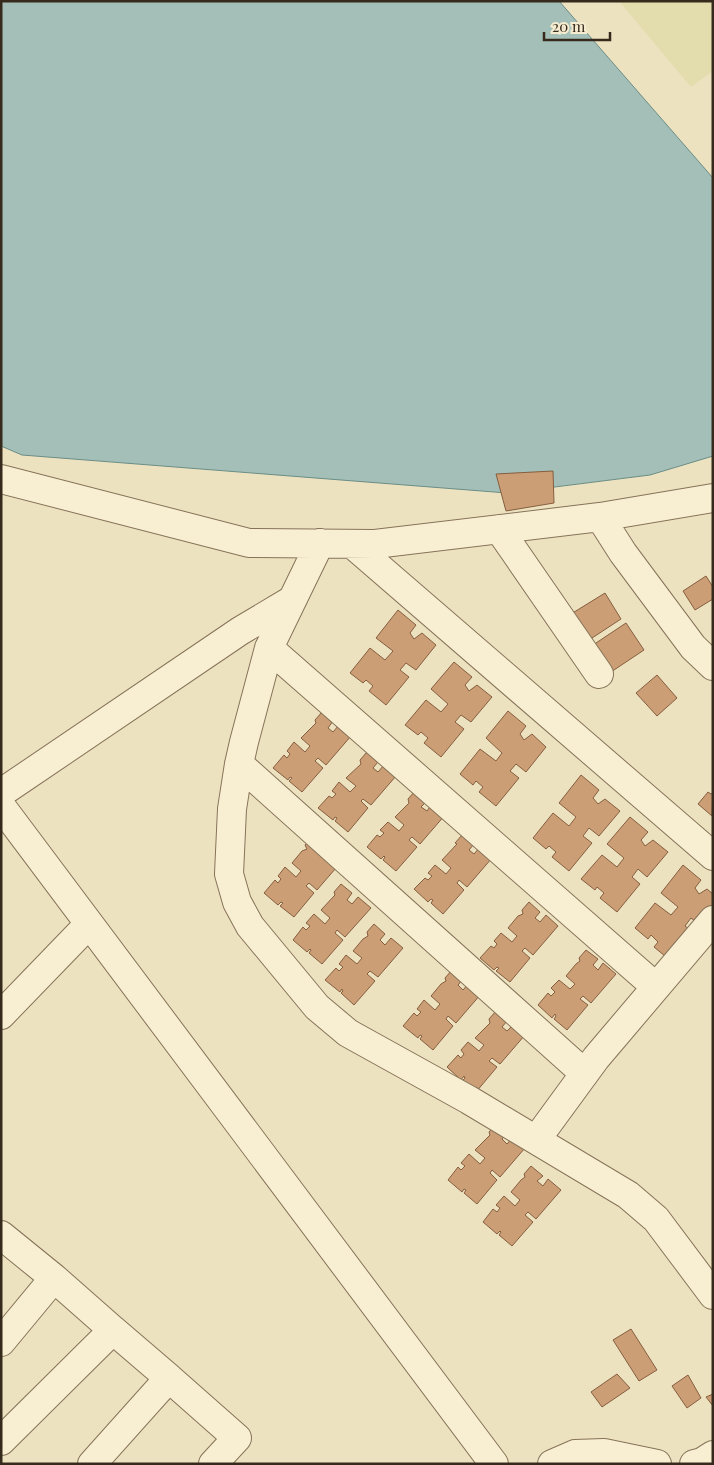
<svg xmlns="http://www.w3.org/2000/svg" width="714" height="1465" font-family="'Playfair Display',serif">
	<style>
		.farmland { fill: #e3ddae }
		.water { fill: #a3bfb8; stroke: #6a8d86 }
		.building { fill: #cb9e76; stroke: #855e3f }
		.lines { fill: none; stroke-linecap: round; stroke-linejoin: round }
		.minor-casing { stroke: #867358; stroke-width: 30 }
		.minor { stroke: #f8efd3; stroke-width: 28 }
	</style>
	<rect width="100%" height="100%" fill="#ede2c0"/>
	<path class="farmland" d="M619,1h94v70l-22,16z"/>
	<path class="water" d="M1,1h558l154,177v278l-63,19 -143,18 -485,-38 -21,-9z"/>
	<path class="building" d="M553,471l1,32 -48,8 -10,-37z
		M706,576l7,11v12l-18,11 -12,-19z
		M605,593l16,26 -32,21 -18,-26z
		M398,610l18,15 -6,8 4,6 8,-6 14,12 -20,25 -10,-7 -6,7 9,7 -23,28 -17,-14 4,-5 -7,-6 -3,3 -13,-10 20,-25 15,12 8,-9 -17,-13z
		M626,623l18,27 -36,24 -18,-27z
		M454,662l18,15 -7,8 4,6 8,-6 15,12 -21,25 -10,-7 -6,7 9,7 -23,28 -17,-14 4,-5 -7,-6 -3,3 -13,-10 21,-25 15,12 7,-8 -17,-15z
		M657,675l20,23 -20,18 -21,-23z
		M508,711l18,15 -6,8 4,6 8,-6 14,13 -20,25 -10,-8 -6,7 9,7 -23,28 -17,-14 4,-5 -7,-6 -3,4 -13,-11 20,-25 16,12 6,-8 -16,-15z
		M322,712l11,9 -5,7 5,4 6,-7 12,11 -25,29 -8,-7 -3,3 8,7 -21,24 -13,-11 3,-3 -2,-1 -2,3 -15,-12 11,-13 3,3 3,-4 -3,-3 7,-9 11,10 5,-6 -9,-8 15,-15 -1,-3z
		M367,752l11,10 -5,6 5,4 6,-7 12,11 -25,29 -8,-6 -2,2 7,7 -20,24 -13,-11 2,-3 -2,-1 -2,3 -15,-12 11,-12 3,2 4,-4 -4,-3 7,-9 11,10 6,-6 -10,-8 15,-14 -1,-4z
		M581,775l18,15 -6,8 5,6 7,-5 15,12 -21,25 -10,-8 -6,8 9,7 -23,28 -17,-14 4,-5 -7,-6 -3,3 -13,-11 20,-25 16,13 7,-9 -17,-14z
		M415,791l12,10 -6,6 6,4 5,-7 13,11 -25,29 -8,-7 -3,3 8,7 -21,24 -13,-11 2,-3 -1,-1 -3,3 -14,-12 10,-12 3,2 4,-4 -4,-3 8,-8 11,9 5,-6 -9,-8 14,-14 -1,-4z
		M708,792l3,2 2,-1 -1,23 -14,-12z
		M630,817l18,15 -7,8 4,6 8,-6 15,12 -21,25 -9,-8 -6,8 8,7 -23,28 -17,-14 4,-5 -7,-6 -2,3 -14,-11 21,-24 15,12 7,-9 -17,-14z
		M463,834l11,10 -5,6 5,4 6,-7 12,11 -25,29 -8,-7 -2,3 7,7 -21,24 -12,-11 2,-3 -2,-1 -3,3 -14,-13 11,-11 3,2 4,-4 -4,-3 7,-8 11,9 5,-6 -9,-8 15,-16 -2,-1z
		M313,837l29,24 -25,29 -8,-7 -3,3 8,7 -20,24 -14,-11 3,-3 -2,-1 -3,3 -14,-12 11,-13 3,3 3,-4 -3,-3 7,-9 11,10 5,-6 -9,-8 10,-12 5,-2 -2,-4z
		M683,865l18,15 -6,8 4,6 8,-5 6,5v17l-12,15 -10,-8 -6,8 9,7 -23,28 -17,-14 4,-5 -7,-7 -3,4 -13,-11 20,-25 16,12 7,-8 -17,-14z
		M341,884l11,9 -5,7 5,4 6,-7 13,11 -26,29 -8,-7 -2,3 8,7 -21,24 -13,-11 2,-3 -1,-1 -3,3 -14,-12 10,-13 3,3 4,-4 -4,-3 8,-9 11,10 5,-6 -9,-8 14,-15 -1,-3z
		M529,902l11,10 -5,6 5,4 6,-7 12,11 -25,29 -8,-7 -3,3 8,7 -20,24 -14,-11 3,-3 -2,-1 -3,3 -14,-12 11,-12 3,2 3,-4 -3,-3 7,-8 11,9 5,-6 -9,-8 10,-12 5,-2 -1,-4z
		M374,924l11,10 -5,6 5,5 6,-7 12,10 -25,29 -8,-6 -3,3 8,7 -21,24 -13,-12 2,-2 -1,-2 -2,3 -15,-12 11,-12 3,3 4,-4 -4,-3 7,-9 11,9 5,-6 -9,-7 10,-12 5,-3 -1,-4z
		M586,950l12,9 -5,6 5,5 5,-7 13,11 -25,29 -8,-7 -3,3 8,6 -21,25 -13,-11 2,-3 -1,-2 -3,4 -14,-13 10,-12 3,3 4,-4 -4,-4 8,-8 11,9 5,-5 -9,-8 10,-12 4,-3 -1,-3z
		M452,970l11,9 -5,6 5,5 6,-7 12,11 -25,29 -8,-7 -2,3 7,7 -20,24 -13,-11 2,-3 -2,-1 -2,3 -15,-12 11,-13 3,3 4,-4 -4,-3 7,-9 11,10 5,-6 -9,-8 10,-12 5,-3 -1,-3z
		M496,1011l11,10 -5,6 5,4 6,-6 12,10 -25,29 -8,-6 -3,3 8,6 -21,25 -13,-12 2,-2 -1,-2 -3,4 -14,-13 11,-12 3,3 3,-4 -3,-4 7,-8 11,9 5,-6 -9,-7 15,-15 -1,-4z
		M496,1124l11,9 -5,6 5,5 6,-7 12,11 -25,29 -8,-7 -2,3 7,7 -20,24 -13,-11 2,-3 -2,-1 -2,3 -14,-12 10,-13 3,3 4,-4 -4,-3 8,-9 11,10 5,-6 -10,-8 15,-15 -1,-3z
		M531,1166l12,10 -6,5 6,5 5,-7 13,11 -25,29 -8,-7 -3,3 8,7 -21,24 -13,-11 2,-3 -1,-1 -3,3 -14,-12 10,-13 4,3 3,-4 -4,-3 8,-9 11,10 5,-6 -9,-8 10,-12 4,-3 -1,-3z
		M631,1329l26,41 -18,11 -26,-41z
		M617,1374l13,14 -28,19 -11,-15z
		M688,1375l13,23 -14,10 -15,-22z
		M713,1394v12l-7,-9z"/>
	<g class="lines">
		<defs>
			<path id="minor" d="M1,479l248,64 126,1 225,-27 113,-19
				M600,517l23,36 70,94 20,19
				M499,529l100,145
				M320,543l-51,105 -25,94 -5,22 -7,45 -3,65 8,28 13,24 67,81 31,26 121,67 159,95 28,24 57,76
				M352,544l361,312
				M269,648l387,339
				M239,764l345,309
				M1,793l239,-162 52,-31
				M1,806l493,658
				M1,1015l88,-91
				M536,1140l60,-82 117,-138
				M1,1235l53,43
				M1,1342l53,-64 59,52
				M1,1441l112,-111 56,48
				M92,1464l77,-86 68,60 -24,26
				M552,1464l23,-10 29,-1 53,11
				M694,1464l8,-2 11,-7"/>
		</defs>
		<use href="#minor" class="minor-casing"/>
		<use href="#minor" class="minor"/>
	</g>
	<rect width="714" height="1465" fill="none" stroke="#362a1d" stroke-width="5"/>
	<path d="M544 32v8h66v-8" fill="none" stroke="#362a1d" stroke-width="2.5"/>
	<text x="552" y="32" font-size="15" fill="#362a1d" stroke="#f5ecd0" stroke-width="4" paint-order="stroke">20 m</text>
</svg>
